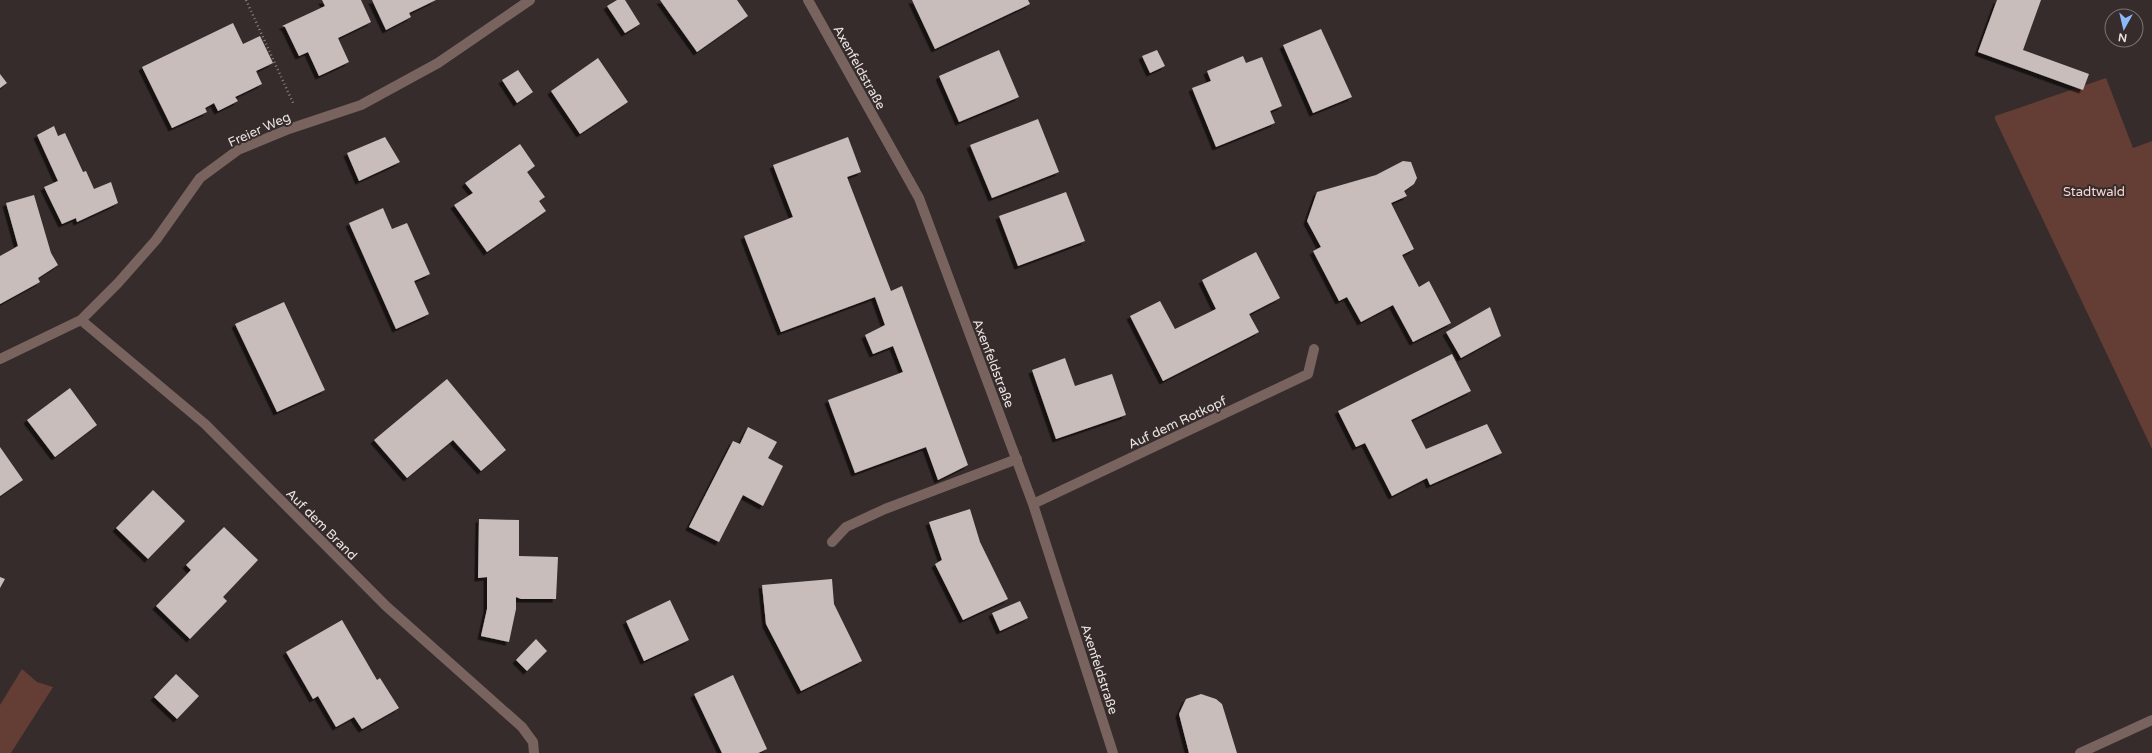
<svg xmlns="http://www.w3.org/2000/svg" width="2152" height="753" font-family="'Varela Round',sans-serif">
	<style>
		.green { fill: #643d35 }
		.building { fill: #c9bdbb; filter: url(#shadow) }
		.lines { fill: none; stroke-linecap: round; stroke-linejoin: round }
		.path { stroke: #898281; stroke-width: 2.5; stroke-dasharray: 1 3; stroke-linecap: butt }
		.lane { stroke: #79635f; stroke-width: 10 }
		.street { stroke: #79635f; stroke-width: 10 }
		.labels { text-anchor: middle; stroke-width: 4; stroke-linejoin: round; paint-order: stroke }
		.street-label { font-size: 13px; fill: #e9e3e2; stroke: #352c2b }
		.park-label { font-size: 13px; fill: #f8d7d1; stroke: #352c2b }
	</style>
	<defs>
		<filter id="shadow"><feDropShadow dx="-3.5" dy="3.5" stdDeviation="0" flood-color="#0009"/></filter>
	</defs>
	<rect width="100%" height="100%" fill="#352c2b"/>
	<path class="green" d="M2106,78l27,70 19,-7v308l-157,-330v-3z
		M22,669l15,13 16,5 -42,66h-11v-48z"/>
	<path class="building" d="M322,0h39l10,22 -33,16 11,24 -30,14 -11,-24 -9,4 -14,-29 -3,-1 43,-20z
		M372,0h64l-27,13 2,4 -25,13z
		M617,0h8l15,24 -15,9 -18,-27z
		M660,0h77l11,16 -51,36z
		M912,0h116l2,4 -95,45z
		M1997,0h44l-18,50 66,24 -6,16 -105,-38z
		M233,23l10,21 17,-8 13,27 -17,8 6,13 -27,13 3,4 -20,10 -4,-8 -9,5 2,4 -35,16 -30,-61z
		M1321,29l31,68 -39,16 -30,-68z
		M999,50l20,47 -60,25 -20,-46z
		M1157,50l8,16 -15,7 -8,-17z
		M1243,56l3,7 16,-6 20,49 -12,5 5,12 -59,24 -24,-59 19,-7 -4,-10z
		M598,58l30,44 -48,32 -29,-43z
		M518,70l15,22 -16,11 -15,-23z
		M0,74l7,9 -7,5z
		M1038,119l21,53 -67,26 -22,-53z
		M54,126l4,10 7,-3 18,39 3,-1 8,18 17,-7 7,21 -41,19 -1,-4 -14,6 -18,-37 14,-6 -21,-46z
		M385,137l15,25 -41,19 -12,-28z
		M848,137l13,35 -14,5 44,114 11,-5 66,179 -30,15 -12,-33 -71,26 -27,-73 75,-28 -10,-26 -20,8 -8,-19 20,-10 -10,-28 -94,35 -37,-96 49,-19 -20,-52z
		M520,144l15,22 -8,6 18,25 -6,4 7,10 -59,41 -33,-47 19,-12 -8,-10z
		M1403,161l8,1 6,16 -3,6 -10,7 3,5 -16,7 23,46 -12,6 17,32 10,-6 22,42 -38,19 -20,-37 -32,17 -14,-25 -8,4 -26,-50 8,-4 -14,-26 10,-29 59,-17z
		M1066,192l19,49 -67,25 -19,-50z
		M34,195l17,58 7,12 -20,13 2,4 -40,22v-48l18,-10 -12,-43z
		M383,208l9,21 15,-6 23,51 -16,7 15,33 -33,15 -47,-106z
		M1256,252l24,46 -31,16 10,18 -96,49 -33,-65 30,-15 15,28 41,-20 -14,-29z
		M284,302l41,88 -48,22 -42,-88z
		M1490,307l11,29 -40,22 -15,-26z
		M1452,354l19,37 -60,29 15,29 61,-25 15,29 -72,32 -3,-7 -35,18 -27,-53 -9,4 -18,-36z
		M1065,358l10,28 37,-12 14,41 -70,24 -24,-69z
		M447,379l59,71 -25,21 -28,-31 -46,38 -33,-38z
		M70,388l27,37 -42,32 -28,-37z
		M748,427l29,15 -9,16 15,8 -20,40 -20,-11 -24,47 -30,-15 44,-86 7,3z
		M0,447l23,33 -23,16z
		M153,490l32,31 -37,38 -32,-31z
		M970,509l10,33 28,57 -45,21 -28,-56 7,-4 -13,-38z
		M479,519l40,1v36l39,1 -2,42h-35l-5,-2v12l-7,33 -28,-6 6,-27v-32l-9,1z
		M224,527l34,33 -35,37 4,4 -37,38 -34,-33 35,-36 -5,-5z
		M0,577l5,2 -5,9z
		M832,579l2,25 28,57 -61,30 -35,-67 -4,-39z
		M670,600l19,40 -45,21 -18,-40z
		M1020,601l8,17 -28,13 -8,-18z
		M342,620l35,60 3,-2 19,30 -37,21 -8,-12 -18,10 -18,-31 -5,3 -27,-47z
		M536,639l11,12 -20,20 -11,-11z
		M176,674l23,22 -22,23 -23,-22z
		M733,675l34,74 -9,4h-36l-28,-59z
		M1201,694l15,5 6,5 15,49h-48l-10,-39 7,-15z"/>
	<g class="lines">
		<path class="path" d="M246,0l48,105"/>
		<path class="lane" d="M832,542l14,-15 39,-18 132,-50"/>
		<path class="street" d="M808,0l111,198 114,306 80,249
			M81,320l124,104 181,182 136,121 11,15 1,11
			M0,359l81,-39 37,-37 38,-43 44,-62 38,-28 51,-21 72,-24 77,-42 92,-63
			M1033,504l275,-130 6,-25
			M2080,753l72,-33"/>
	</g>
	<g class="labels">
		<g class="street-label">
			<text transform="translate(860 67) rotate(61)" y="5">Axenfeldstraße</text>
			<text transform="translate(259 129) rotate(-24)" y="5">Freier Weg</text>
			<text transform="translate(994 363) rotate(69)" y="5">Axenfeldstraße</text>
			<text transform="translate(1177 422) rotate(-25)" y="5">Auf dem Rotkopf</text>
			<text transform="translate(322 524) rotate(45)" y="5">Auf dem Brand</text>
			<text transform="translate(1100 669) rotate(72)" y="5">Axenfeldstraße</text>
		</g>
		<g class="park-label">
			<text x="2094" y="196">Stadtwald</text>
		</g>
	</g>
	<g transform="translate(2124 28) rotate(188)"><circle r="19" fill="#352c2b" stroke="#7d7574"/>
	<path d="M0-3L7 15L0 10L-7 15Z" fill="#8cb9fc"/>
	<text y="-6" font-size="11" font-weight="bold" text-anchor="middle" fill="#e9e3e2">N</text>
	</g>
</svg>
